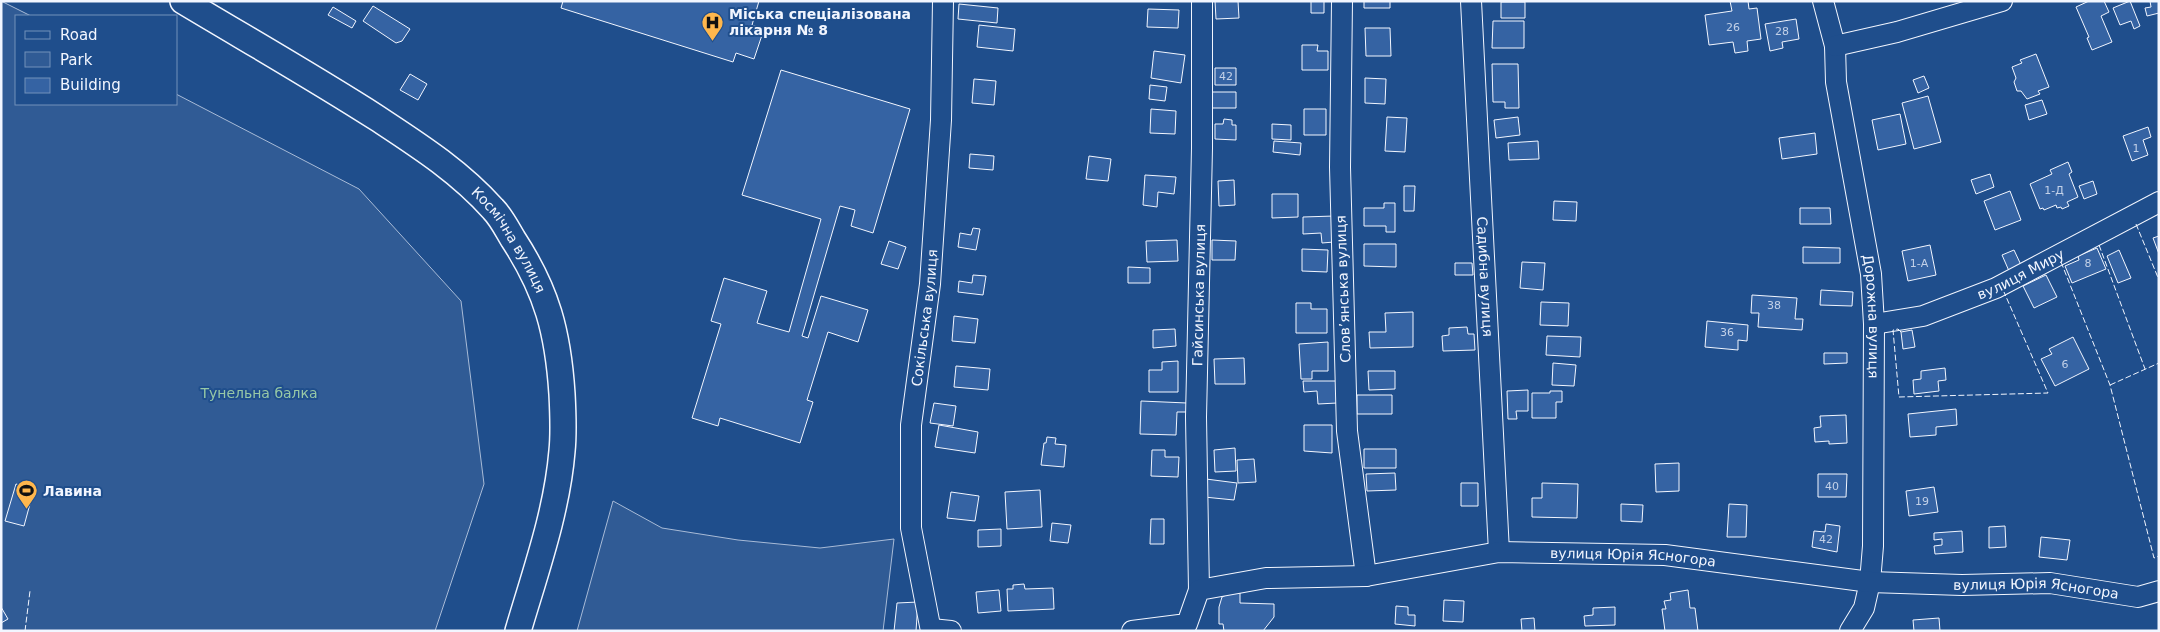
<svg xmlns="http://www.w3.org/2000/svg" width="2160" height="632" font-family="'DejaVu Sans',sans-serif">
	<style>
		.green { fill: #305b95; stroke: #a8bbd7 }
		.building { fill: #3563a3; stroke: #f2f6ff }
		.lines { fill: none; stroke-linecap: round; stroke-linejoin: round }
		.minor-casing { stroke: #f2f6ff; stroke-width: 22 }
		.major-casing { stroke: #f2f6ff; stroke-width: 28 }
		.minor { stroke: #1f4e8c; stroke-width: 20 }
		.major { stroke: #1f4e8c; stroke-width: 25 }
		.fence { stroke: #f2f6ff; stroke-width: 1; stroke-dasharray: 6 2.5; stroke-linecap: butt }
		.labels { text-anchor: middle; stroke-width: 4; stroke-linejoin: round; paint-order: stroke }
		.number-label { font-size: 11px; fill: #c3d1e8 }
		.poi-label { font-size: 14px; font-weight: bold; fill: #f2f6ff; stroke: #1f4e8c; text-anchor: start }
		.street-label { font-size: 14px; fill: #f2f6ff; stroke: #1f4e8c }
		.park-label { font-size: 14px; fill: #97c8a6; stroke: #1f4e8c }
	</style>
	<rect width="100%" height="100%" fill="#1f4e8c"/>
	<path class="green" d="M1,1l30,15h-15v88h160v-10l183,95 102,112 23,183 -49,147h-434z
		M613,501l49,27 76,12 82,8 74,-9 -11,92h-306z"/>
	<path class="building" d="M563,1h196l-7,24 12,4 -10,30 -18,-6 -3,9 -172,-54z
		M1215,1h23l1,17 -23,1z
		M1311,1h13v12h-13z
		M1364,1h26v7h-26z
		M1730,1h18l1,8 8,-1 4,31 -14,2 1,10 -13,2 -2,-11 -24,3 -4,-30 27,-4z
		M2089,1h15l5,11 -8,4 11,26 -20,8 -5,-12 2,-1 -13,-30z
		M2130,1l10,25 -6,3 -3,-8 -11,4 -7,-17z
		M2150,1h9v12l-12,3 -2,-8 6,-1z
		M1501,2h24v16h-24z
		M959,4l39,4 -1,15 -39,-4z
		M373,6l37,23 -8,12 -6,2 -33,-22z
		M333,7l23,14 -4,7 -24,-13z
		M1148,9l31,1 -1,18 -31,-1z
		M1796,19l3,20 -17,3 1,6 -13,3 -5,-27z
		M1493,21h31v27h-32z
		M979,25l36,4 -2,22 -36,-4z
		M1365,28h25l1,28h-25z
		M1302,45h16l-1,6h11v19h-26z
		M1154,51l31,4 -4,28 -30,-5z
		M2036,54l13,33 -11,4 2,3 -13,5 -6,-8h-4l-3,-9 2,-4 -4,-11 10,-4 -2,-3z
		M1492,64h26l1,44h-14v-6h-12z
		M1215,68h21v17h-21z
		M781,70l129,39 -37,124 -22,-7 4,-16 -15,-4 -38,130 6,2 13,-42 47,14 -10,32 -30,-10 -21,68 6,2 -13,41 -80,-25 -2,8 -26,-8 29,-94 -10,-3 13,-43 43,13 -10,32 32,9 32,-113 -79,-24z
		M410,74l17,10 -9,16 -18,-10z
		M1924,76l5,12 -11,5 -5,-13z
		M1365,78l21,1 -1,25 -20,-1z
		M974,79l22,2 -2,24 -22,-2z
		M1150,85l17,2 -2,14 -16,-2z
		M1207,92h29v16h-30z
		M1928,96l13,46 -27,7 -12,-46z
		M2042,100l5,14 -18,6 -4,-15z
		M1151,109l25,2 -1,23 -25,-1z
		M1304,109h22v26h-22z
		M1900,114l6,30 -28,6 -6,-30z
		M1387,117l20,1 -2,34 -20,-1z
		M1518,117l2,18 -24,3 -2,-18z
		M1224,119l8,1v5h4v15l-21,-1v-15h8z
		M1272,124l19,1v15l-19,-1z
		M2148,127l3,10 -8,3 5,15 -16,6 -9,-25z
		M1815,133l2,21 -35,5 -3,-21z
		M1274,141l27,2 -1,12 -27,-3z
		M1538,141l1,18 -30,1 -1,-17z
		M970,154l24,2 -1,14 -24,-2z
		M1089,156l22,3 -3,22 -22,-2z
		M2068,162l4,10 -3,2 9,23 -11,5 2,4 -7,3 -1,-2 -4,1 -1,-3 -12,5 -1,-2 -3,1 -10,-25 22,-10 -2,-4z
		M1990,174l4,13 -18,7 -5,-14z
		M1145,175l31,2 -2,17 -16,-2 -1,15 -14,-2z
		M1234,180l1,25 -16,1 -1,-25z
		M2093,181l4,13 -13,5 -5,-13z
		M1404,186h11l-1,25h-10z
		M2010,191l11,29 -26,10 -11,-29z
		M1272,194h26v23l-26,1z
		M1554,201l23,1 -1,19 -23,-1z
		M1384,203h11v29h-9v-6h-22v-18h20z
		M1800,208h30l1,16h-31z
		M1334,216v26l-12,1 -1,-10 -18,1v-17z
		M973,228l7,1 -4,21 -18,-3 2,-14 11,2z
		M2159,236v18l-6,-16z
		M1177,240l1,21 -31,1 -1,-21z
		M1212,240l24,1 -1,19h-23z
		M889,241l17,6 -8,22 -17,-5z
		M1364,244h32v23l-32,-1z
		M1930,245l6,30 -28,6 -6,-30z
		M1803,247l37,1v15h-37z
		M2097,248l9,21 -34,14 -7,-17 14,-6 -1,-4z
		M1302,249l26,1 -1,22 -25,-1z
		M2014,250l7,15 -12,6 -7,-16z
		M2119,250l12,28 -13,5 -11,-27z
		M1522,262l23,1 -2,27 -23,-2z
		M1455,263h17l1,12h-18z
		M1128,267l22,1v15h-22z
		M973,275l13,1 -3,19 -25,-3 1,-11 13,2z
		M2046,275l11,22 -23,11 -11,-22z
		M1821,290l32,2 -1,14 -32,-1z
		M1752,295l45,3 -2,21h8l-1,11 -44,-3 1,-14h-8z
		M1541,302l28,1 -1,23 -28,-1z
		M1296,303h15v6h16v24h-31z
		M1413,312v35l-43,1 -1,-16h17l-1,-19z
		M954,316l24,3 -3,24 -23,-2z
		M1707,321l41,4 -1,16 -9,-1v10l-33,-3z
		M1467,327l1,7h6l1,16 -32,1 -1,-15 7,-1v-7z
		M1175,329l1,17 -23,2v-18z
		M1912,330l3,17 -12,2 -2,-17z
		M1547,336l34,1 -1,20 -34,-2z
		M2073,337l16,32 -34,17 -14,-27 11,-5 -3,-5z
		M1328,342v29h-16v8h-11l-2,-35z
		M1824,353h23v10l-23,1z
		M1244,358l1,26h-30l-1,-25z
		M1178,361v31h-29v-22h13v-8z
		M1553,363l23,2 -2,21 -22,-1z
		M956,366l34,3 -2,21 -34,-3z
		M1945,368l1,12 -8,1 1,10 -25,3 -1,-14 8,-1v-8z
		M1368,371h27v18l-26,1z
		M1303,381h33l1,22 -19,1 -1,-13 -13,1z
		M1528,390v21h-12l1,8h-9l-1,-28z
		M1550,391h12v11h-6v16h-24v-25h18z
		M1357,395h35v19h-35z
		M1141,401l46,2v9h-10l-1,23 -36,-1z
		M934,403l22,3 -3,20 -23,-3z
		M1956,409l1,16 -21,2v8l-26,2 -2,-23z
		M1846,415l1,28 -18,1v-3l-14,1 -1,-14 7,-1 -1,-11z
		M939,425l39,7 -3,21 -40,-6z
		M1304,425h28v28l-28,-2z
		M1047,437l9,1 -1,6 11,1 -2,22 -23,-2 3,-22h2z
		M1235,448l1,23 -21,1 -1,-22z
		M1364,449h32v19h-32z
		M1152,450h13v7h14l-1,20 -27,-1z
		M1254,459l2,23 -18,1 -1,-23z
		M1679,463v28l-23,1 -1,-28z
		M1395,473l1,17 -29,1 -1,-17z
		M1818,474h29l-1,23h-28z
		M1206,479l31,4 -3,17 -30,-3z
		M1461,483h17v23h-17z
		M1542,483l36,1 -1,34 -45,-1v-19h10z
		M16,484l18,5 -10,37 -19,-5z
		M1934,487l4,25 -29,4 -3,-25z
		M1040,490l2,37 -35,2 -2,-37z
		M951,492l28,4 -4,25 -28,-3z
		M1621,504l22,1 -1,17 -21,-1z
		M1729,504l18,1 -1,32h-19z
		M1151,519h13v25h-14z
		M1052,523l19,2 -3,18 -18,-2z
		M1826,524l14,2 -3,26 -25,-5 2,-16 11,1z
		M2005,526l1,21 -17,1v-21z
		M1001,529v17l-23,1v-17z
		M1962,531l1,21 -28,2 -1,-8 8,-1v-6l-8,1v-7z
		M2041,537l29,3 -3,20 -28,-3z
		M1024,584l1,5 28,-1 1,21 -46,2 -1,-22h6v-4z
		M1240,588v15l34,1v13l-11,14h-39l-1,-7h-4v-17l3,-10z
		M999,590l2,21 -23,2 -2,-21z
		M1688,590l2,18h5l3,23h-33l-3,-22h4l-2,-8 7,-1 -1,-7z
		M1444,600l20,1 -1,21 -20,-1z
		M918,602l-2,29h-22l3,-28z
		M1396,606l12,1v8h7v11l-20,-2z
		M1,607l7,12 -7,4z
		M1615,607v18l-30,1 -1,-10 9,-1v-7z
		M1534,618l1,13h-13l-1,-12z
		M1939,618l1,13h-26l-1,-11z"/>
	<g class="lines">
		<defs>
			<g id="minor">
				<path d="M1342,1l-2,166 7,264 19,145"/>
				<path id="s1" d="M1471,1l28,551"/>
				<path id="s2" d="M1823,1l12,45 1,36 35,192 3,50 -1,222 -3,36 -6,26 -14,23"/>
				<path d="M1835,46l62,-14 105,-31"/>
				<path id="s3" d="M1874,324l49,-8 73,-28 163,-86"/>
				<path id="s4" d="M1199,590l-3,-173 6,-269v-147"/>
				<path d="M931,629l20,2"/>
				<path id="s5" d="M931,631l-20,-103v-103l19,-141 11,-164 2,-119"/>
				<path id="s6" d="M1132,631l55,-7 12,-34 67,-12 100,-2 133,-24 166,3 205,27 92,3 88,-2 88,14 21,-6"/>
			</g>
			<g id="major">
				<path id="s7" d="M183,1c65,39 130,76 194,117 41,27 82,53 116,91 8,8 14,20 20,30 34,52 45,93 49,155 1,19 2,38 0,57 -5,61 -27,122 -44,180"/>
			</g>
		</defs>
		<use href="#minor" class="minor-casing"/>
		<use href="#major" class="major-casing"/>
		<use href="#minor" class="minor"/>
		<use href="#major" class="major"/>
		<path class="fence" d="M2136,224l23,56
			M2099,245l46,124
			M2061,262l49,123 44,173 5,-2
			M1901,332l-3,-3 -5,1 6,67 149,-4 -44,-101
			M2110,385l49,-22
			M25,631l5,-40"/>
	</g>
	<defs>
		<symbol id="hospital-pin" viewBox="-11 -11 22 30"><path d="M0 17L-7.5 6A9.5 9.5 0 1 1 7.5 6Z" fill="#ffb74d" stroke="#1f4e8c"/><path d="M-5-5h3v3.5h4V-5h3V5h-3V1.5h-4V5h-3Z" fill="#111"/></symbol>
		<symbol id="stadium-pin" viewBox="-11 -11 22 30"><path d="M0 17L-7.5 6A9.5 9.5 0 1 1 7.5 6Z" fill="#ffb74d" stroke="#1f4e8c"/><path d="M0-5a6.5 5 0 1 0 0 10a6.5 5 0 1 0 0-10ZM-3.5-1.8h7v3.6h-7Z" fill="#111"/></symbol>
	</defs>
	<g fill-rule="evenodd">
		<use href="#hospital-pin" x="700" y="10" width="25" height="34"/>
		<use href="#stadium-pin" x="14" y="478" width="25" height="34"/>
	</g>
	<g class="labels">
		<g class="number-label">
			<text x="1733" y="31">26</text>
			<text x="1782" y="35">28</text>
			<text x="1226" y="80">42</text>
			<text x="2136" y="152">1</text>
			<text x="2054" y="194">1-Д</text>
			<text x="1919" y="267">1-А</text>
			<text x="2088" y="267">8</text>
			<text x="1774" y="309">38</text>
			<text x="1727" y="336">36</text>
			<text x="2065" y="368">6</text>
			<text x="1832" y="490">40</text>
			<text x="1922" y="505">19</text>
			<text x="1826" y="543">42</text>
		</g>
		<g class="poi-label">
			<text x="729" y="19">Міська спеціалізована<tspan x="729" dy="16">лікарня № 8</tspan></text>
			<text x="43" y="496">Лавина</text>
		</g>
		<g class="street-label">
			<text dy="5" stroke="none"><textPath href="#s7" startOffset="409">Космічна вулиця</textPath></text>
			<text dy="5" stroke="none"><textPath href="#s3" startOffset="156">вулиця Миру</textPath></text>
			<text dy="5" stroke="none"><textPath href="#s1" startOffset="276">Садибна вулиця</textPath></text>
			<text transform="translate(1343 289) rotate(-92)" y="5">Словʼянська вулиця</text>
			<text dy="5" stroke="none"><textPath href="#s4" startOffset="295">Гайсинська вулиця</textPath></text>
			<text dy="5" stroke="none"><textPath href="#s2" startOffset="320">Дорожна вулиця</textPath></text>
			<text dy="5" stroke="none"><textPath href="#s5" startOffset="316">Сокільська вулиця</textPath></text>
			<text dy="5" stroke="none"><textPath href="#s6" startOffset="529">вулиця Юрія Ясногора</textPath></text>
			<text dy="5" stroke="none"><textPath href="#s6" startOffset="934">вулиця Юрія Ясногора</textPath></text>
		</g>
		<g class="park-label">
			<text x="259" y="398">Тунельна балка</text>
		</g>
	</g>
	<rect width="2160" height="632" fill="none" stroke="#f2f6ff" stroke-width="5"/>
	<rect x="15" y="15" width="162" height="90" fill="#1f4e8c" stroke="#7391ba"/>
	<rect x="25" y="31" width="25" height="8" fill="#1f4e8c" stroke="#7391ba"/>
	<text x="60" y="40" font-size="15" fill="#f2f6ff">Road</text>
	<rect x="25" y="52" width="25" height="15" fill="#305b95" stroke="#7391ba"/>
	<text x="60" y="65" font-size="15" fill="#f2f6ff">Park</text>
	<rect x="25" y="78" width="25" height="15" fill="#3563a3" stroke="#7391ba"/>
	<text x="60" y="90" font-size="15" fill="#f2f6ff">Building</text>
</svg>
